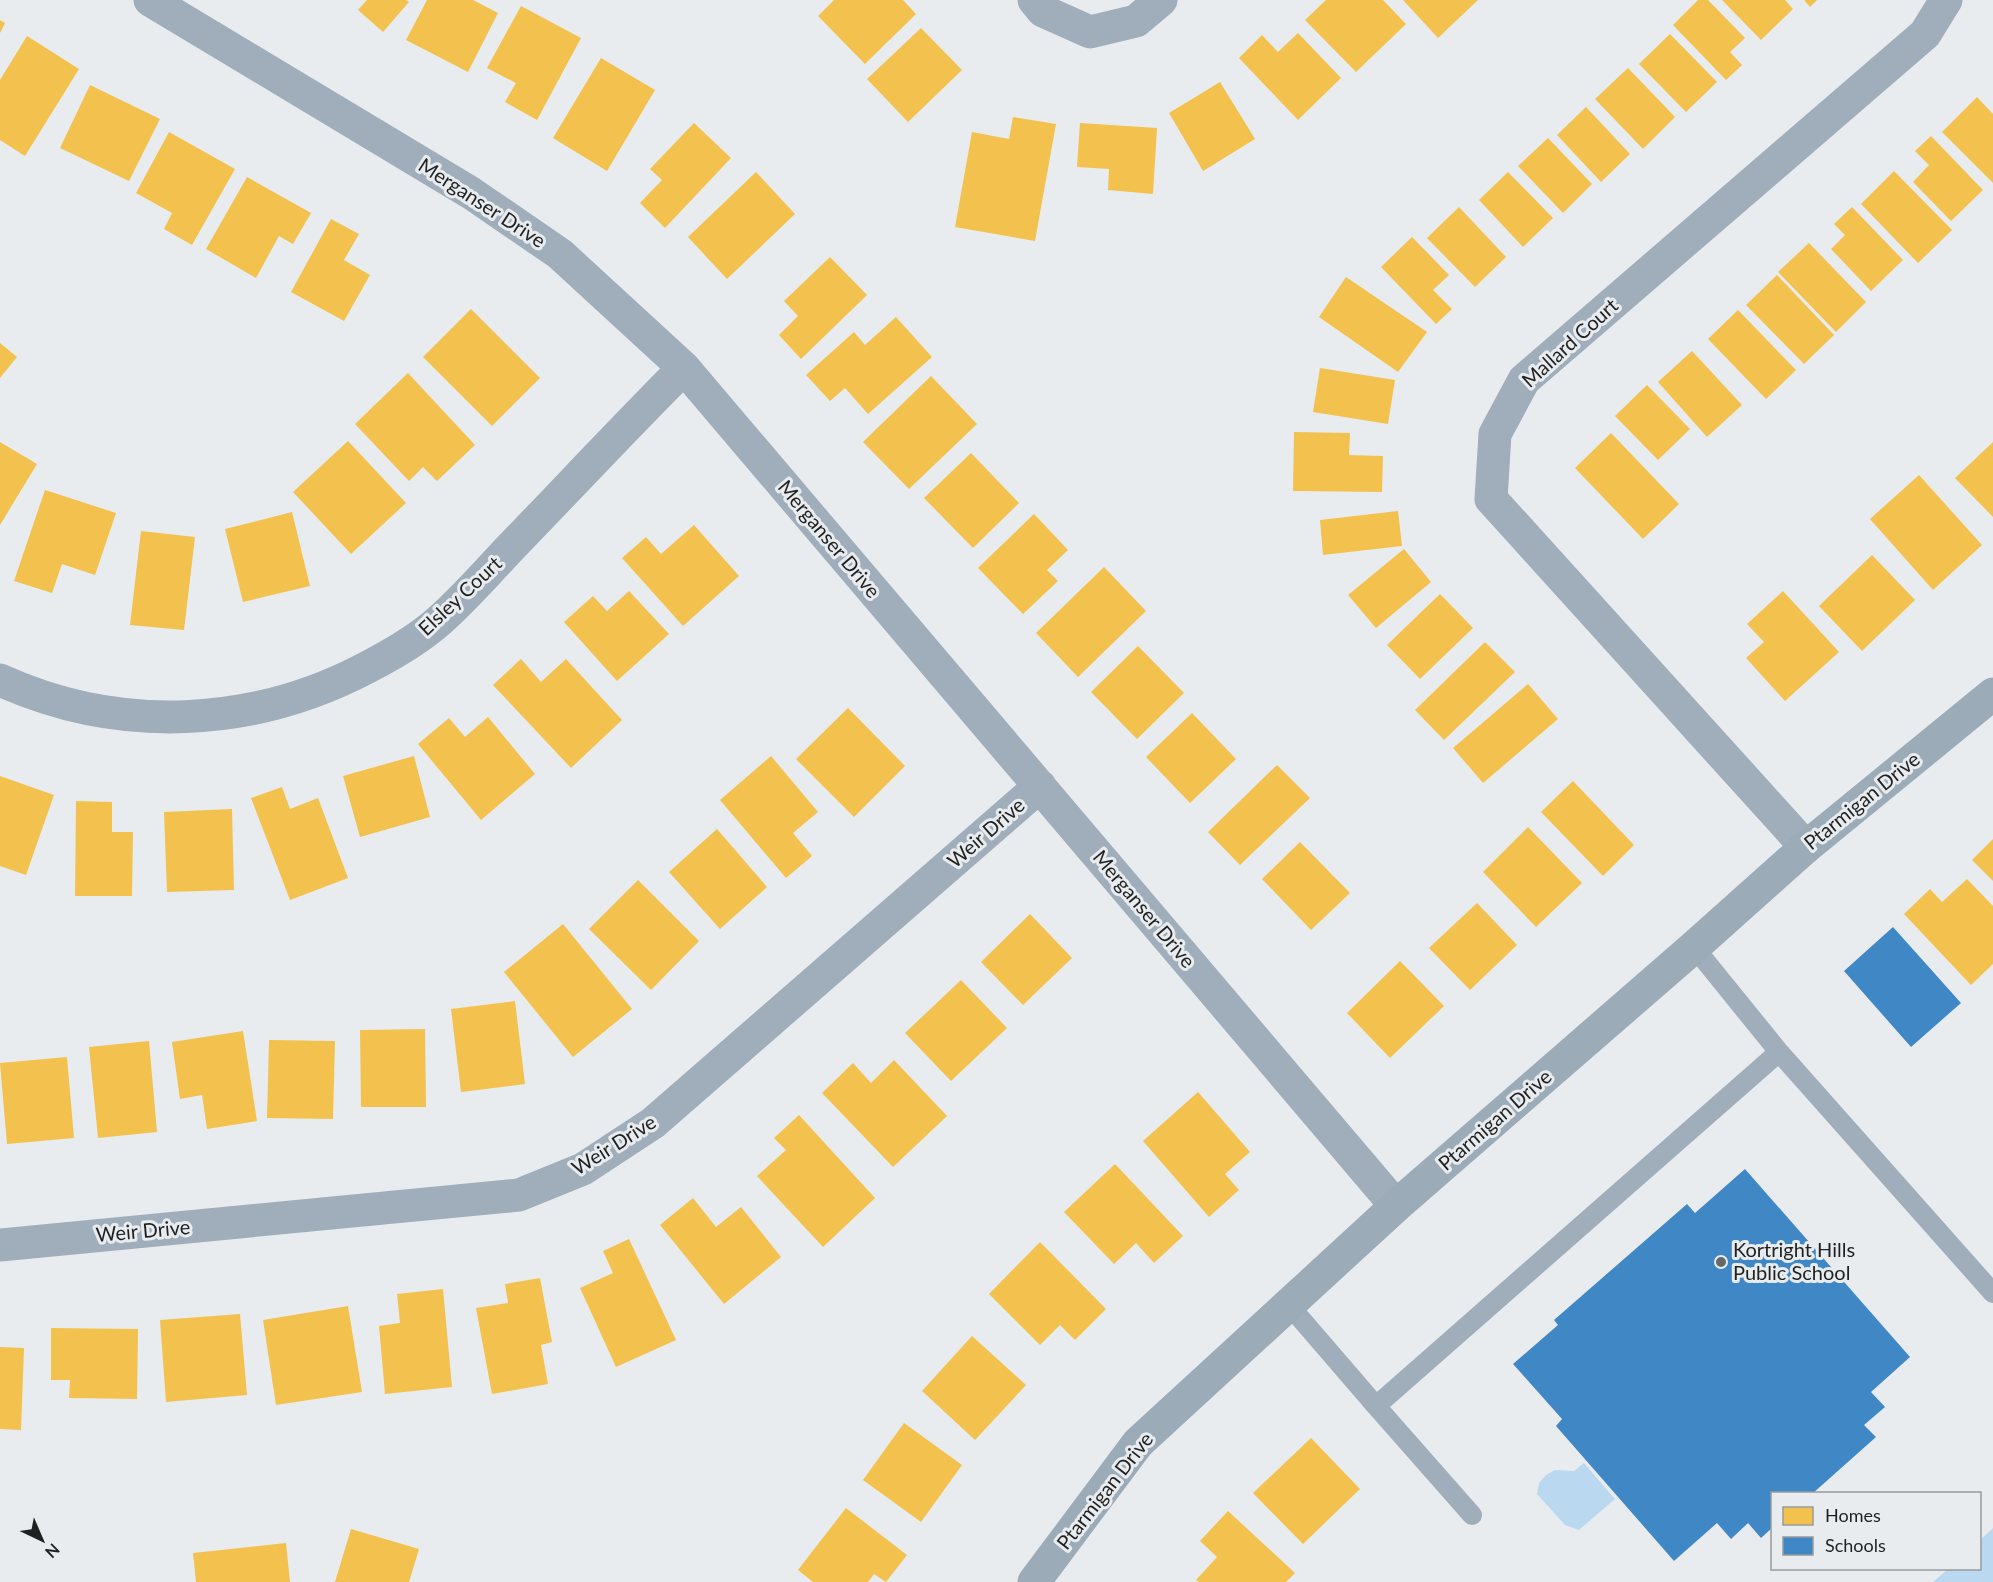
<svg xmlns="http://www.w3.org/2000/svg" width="1993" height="1582" font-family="Lato,sans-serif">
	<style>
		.green { fill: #bbd8f1 }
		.homes { fill: #f2c14e }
		.schools { fill: #3f88c5 }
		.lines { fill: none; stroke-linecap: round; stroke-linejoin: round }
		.lane { stroke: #9faeba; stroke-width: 20 }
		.street { stroke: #9faeba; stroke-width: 33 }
		.secondary { stroke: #9babb8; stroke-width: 33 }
		.poi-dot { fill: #666769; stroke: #e8ecef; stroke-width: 2 }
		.labels { text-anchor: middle; stroke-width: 6; stroke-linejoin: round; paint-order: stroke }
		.street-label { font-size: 20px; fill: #1f2021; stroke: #e8ecef }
		.poi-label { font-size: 20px; fill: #1f2021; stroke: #e8ecef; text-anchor: start }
	</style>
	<rect width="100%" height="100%" fill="#e9ecee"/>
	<path class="green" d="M1584,1463l31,36 -36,31 -14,-5 -28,-31 2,-11 7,-8 9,-5 19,1z
		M1993,1528v54h-60l15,-13 32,-1v-28z"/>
	<path class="homes" d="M367,0h39l3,2 -26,30 -25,-22z
		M427,0h46l25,13 -30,59 -62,-32z
		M834,0h69l13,14 -51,50 -47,-48z
		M1326,0h57l23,24 -50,48 -51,-52z
		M1403,0h75l-40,38z
		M1698,0h10l37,38 -15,14 12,13 -16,15 -53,-55z
		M1722,0h63l8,9 -32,31z
		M1804,0h13l-7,7z
		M521,6l60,32 -44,82 -32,-18 11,-19 -29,-15z
		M0,20l5,3 -5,10z
		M921,28l41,42 -54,52 -41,-43z
		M1298,33l43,45 -43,42 -59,-62 23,-23 16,17z
		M1670,34l47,48 -31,30 -47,-48z
		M27,36l52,33 -54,87 -25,-16v-60z
		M601,58l54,32 -48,81 -54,-33z
		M1628,68l47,49 -32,32 -48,-50z
		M1220,82l35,57 -52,32 -34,-58z
		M90,85l70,34 -31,62 -69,-33z
		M1977,97l16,17v69l-51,-51z
		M1586,107l44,47 -29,28 -44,-47z
		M1013,117l43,7 -21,117 -80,-14 17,-95 37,7z
		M694,123l37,35 -66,70 -25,-25 22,-23 -12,-11z
		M1080,123l77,5 -4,66 -45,-4 1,-21 -32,-2z
		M169,132l66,37 -43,76 -28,-16 8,-16 -36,-20z
		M1931,136l52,54 -32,31 -38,-39 16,-17 -14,-14z
		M1548,138l44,46 -29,29 -45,-47z
		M1894,171l58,59 -34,33 -57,-59z
		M756,172l39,42 -68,65 -39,-42z
		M1508,172l45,46 -30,29 -44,-47z
		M247,177l64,36 -18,31 -14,-8 -23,42 -50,-29z
		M1459,207l47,50 -31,30 -48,-49z
		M1852,207l51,53 -32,31 -40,-42 14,-14 -11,-11z
		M331,219l28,15 -15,26 26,15 -26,46 -53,-29z
		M1412,237l37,38 -16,15 19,19 -16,15 -55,-57z
		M1809,243l57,59 -30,30 -58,-60z
		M830,257l37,38 -66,64 -22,-24 19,-19 -14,-15z
		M1777,275l57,60 -30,29 -58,-59z
		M1346,277l81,55 -29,40 -79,-55z
		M471,309l69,69 -48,48 -69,-69z
		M1738,310l58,60 -30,29 -58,-60z
		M896,317l36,40 -64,57 -23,-26 -15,13 -24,-26 48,-43 11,13z
		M0,343l17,14 -17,21z
		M1692,351l50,54 -35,32 -49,-55z
		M1320,368l75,12 -7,44 -75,-12z
		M408,373l67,72 -38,36 -14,-14 -14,14 -54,-57z
		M931,376l46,48 -68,65 -46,-47z
		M1647,385l43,44 -32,31 -43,-44z
		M1294,432l56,1 -1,22 34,1 -1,36 -89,-1z
		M1611,433l68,71 -36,35 -68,-71z
		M348,441l58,62 -55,51 -58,-62z
		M0,442l37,22 -37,61z
		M1993,442v75l-38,-39z
		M971,453l48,50 -46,45 -49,-50z
		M1919,475l63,70 -49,45 -63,-71z
		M45,490l71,23 -21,62 -33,-11 -10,29 -38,-12z
		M1398,511l4,35 -79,9 -3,-35z
		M292,512l18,74 -67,16 -18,-73z
		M1034,514l34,36 -21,20 11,11 -35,33 -45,-46z
		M694,525l45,51 -56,50 -61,-68 24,-21 15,17z
		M141,531l54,6 -11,93 -54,-5z
		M1404,549l27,33 -55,46 -28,-33z
		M1872,555l43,45 -53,51 -43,-45z
		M1104,567l42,44 -68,66 -42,-44z
		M629,591l40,43 -52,47 -53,-59 29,-26 14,15z
		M1783,591l56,61 -54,49 -39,-43 18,-16 -17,-18z
		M1440,594l33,34 -53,51 -33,-34z
		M1485,642l30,30 -71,68 -29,-30z
		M1138,646l46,47 -47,46 -46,-47z
		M521,659l20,23 25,-23 56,61 -51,48 -78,-83z
		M1528,684l30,35 -75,64 -30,-35z
		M848,708l57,58 -51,51 -58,-58z
		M1192,713l44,46 -46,44 -44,-46z
		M488,717l47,57 -54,46 -63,-76 31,-26 16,19z
		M414,756l16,61 -70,20 -17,-61z
		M771,756l47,56 -25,21 19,23 -26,22 -66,-78z
		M1277,765l33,33 -70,67 -32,-33z
		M0,776l54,19 -28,80 -26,-9z
		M1573,781l61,64 -31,31 -62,-64z
		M282,787l8,22 28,-11 30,80 -58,22 -39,-102z
		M76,801l36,1v30h21l-1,64h-57z
		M232,809l2,81 -67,2 -3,-80z
		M1528,827l54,56 -46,44 -53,-55z
		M717,829l50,58 -47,42 -51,-57z
		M1993,839v42l-21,-21z
		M1300,842l50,51 -39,37 -49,-51z
		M1967,879l26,27v58l-22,21 -67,-71 26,-25 12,13z
		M638,880l61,61 -48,49 -62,-61z
		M1477,903l40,42 -47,45 -41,-42z
		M1030,914l42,44 -49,47 -42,-43z
		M563,924l69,85 -59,48 -69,-85z
		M1400,961l44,45 -54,52 -43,-45z
		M961,980l46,48 -56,53 -46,-48z
		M515,1001l10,83 -64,8 -10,-83z
		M425,1029l1,78h-65l-1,-77z
		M243,1031l14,90 -50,8 -5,-34 -22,4 -8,-57z
		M269,1040l66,1 -2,78 -66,-1z
		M149,1041l8,91 -59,6 -9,-91z
		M67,1057l7,81 -67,6 -7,-81z
		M894,1060l53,56 -54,51 -71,-74 31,-30 18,20z
		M1198,1092l52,60 -25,22 14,16 -30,27 -66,-76z
		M799,1115l76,83 -52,49 -66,-71 29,-26 -12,-12z
		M1115,1164l68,72 -29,27 -18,-20 -22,21 -50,-52z
		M693,1198l23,29 25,-20 40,50 -57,47 -64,-79z
		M629,1239l47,101 -60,27 -36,-79 33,-15 -10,-22z
		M1040,1242l66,67 -31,31 -15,-15 -20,20 -51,-51z
		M540,1278l12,64 -11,3 7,39 -56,10 -16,-86 32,-5 -3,-19z
		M443,1289l9,98 -67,7 -6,-68 21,-3 -3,-29z
		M348,1306l14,86 -86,13 -13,-85z
		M240,1314l7,81 -81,7 -6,-82z
		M51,1328l87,1 -1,70 -68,-1 1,-18h-19z
		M972,1336l54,49 -51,55 -53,-49z
		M0,1347l24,1 -3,82 -21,-1z
		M904,1423l58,42 -41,57 -58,-42z
		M1311,1438l49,51 -57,55 -50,-51z
		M846,1508l61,47 -21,27 -12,-8 -6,8h-55l-15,-12z
		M1228,1511l67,62 -9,9h-87l-3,-2 21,-23 -17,-16z
		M351,1529l68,20 -10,33h-74z
		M286,1543l4,39h-94l-3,-29z"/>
	<path class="schools" d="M1893,927l68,76 -50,44 -67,-76z
		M1745,1169l165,188 -39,35 14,15 -21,18 12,12 -64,57h-40v34l-11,10 -13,-15 -17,16 -14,-16 -43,38 -118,-135 6,-7 -49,-55 45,-39 -4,-5 133,-116 8,9z"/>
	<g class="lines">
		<path class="lane" d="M1779,1052l214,241
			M1289,1305l87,101 403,-354 -85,-105
			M1376,1406l96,109"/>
		<path class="street" d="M150,0l321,193 89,61 124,114 712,838
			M1034,0l9,11 47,21 46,-11 25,-21
			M0,680c119,54 253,48 368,-13 25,-13 51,-28 72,-47 26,-23 49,-50 73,-75 57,-59 113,-119 171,-177
			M1806,847l-315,-348 4,-65 29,-54 401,-346 21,-34
			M0,1245l519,-50 64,-26 70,-46 387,-337"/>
		<path class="secondary" d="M1034,1582l104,-139 258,-237 298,-259 112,-100 187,-153"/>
	</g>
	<circle class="poi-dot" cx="1721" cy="1262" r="6"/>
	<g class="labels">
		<g class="street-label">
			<text transform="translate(482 203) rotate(33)" y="7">Merganser Drive</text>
			<text transform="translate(1570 343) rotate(-42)" y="7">Mallard Court</text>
			<text transform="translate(829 539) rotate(50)" y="7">Merganser Drive</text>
			<text transform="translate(460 596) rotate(-43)" y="7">Elsley Court</text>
			<text transform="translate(1862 801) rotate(-39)" y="7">Ptarmigan Drive</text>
			<text transform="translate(986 833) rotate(-41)" y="7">Weir Drive</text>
			<text transform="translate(1144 909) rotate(50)" y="7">Merganser Drive</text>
			<text transform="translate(1495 1120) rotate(-41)" y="7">Ptarmigan Drive</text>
			<text transform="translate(614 1145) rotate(-32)" y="7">Weir Drive</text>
			<text transform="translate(143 1231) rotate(-5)" y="7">Weir Drive</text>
			<text transform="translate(1105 1491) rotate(-52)" y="7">Ptarmigan Drive</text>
		</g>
		<g class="poi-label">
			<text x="1733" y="1257">Kortright Hills<tspan x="1733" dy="23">Public School</tspan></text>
		</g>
	</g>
	<rect x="1771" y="1492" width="210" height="78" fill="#e8ecef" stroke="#989a9d" stroke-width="1.5"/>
	<rect x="1783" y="1507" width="30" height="18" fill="#f2c14e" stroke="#989a9d" stroke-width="1.5"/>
	<text x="1825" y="1522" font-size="18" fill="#1f2021">Homes</text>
	<rect x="1783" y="1537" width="30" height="18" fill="#3f88c5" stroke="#989a9d" stroke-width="1.5"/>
	<text x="1825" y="1552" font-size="18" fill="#1f2021">Schools</text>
	<g transform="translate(42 1540) rotate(136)" stroke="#e8ecef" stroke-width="4.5" paint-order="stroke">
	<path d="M0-4.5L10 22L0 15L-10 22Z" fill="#1f2021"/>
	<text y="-9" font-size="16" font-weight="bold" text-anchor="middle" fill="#1f2021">N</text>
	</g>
</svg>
